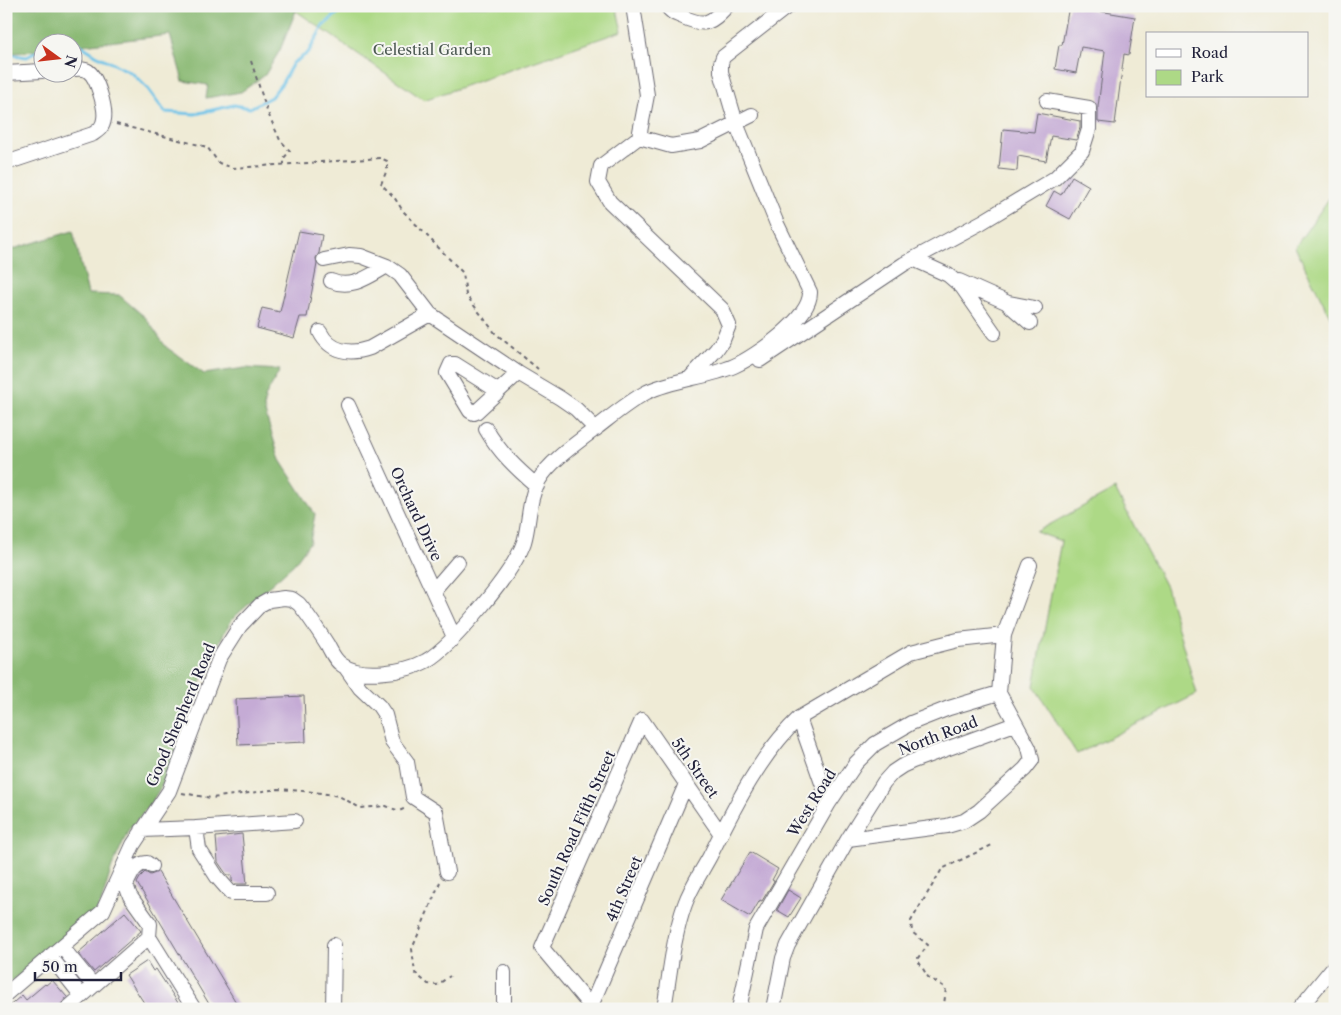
<svg xmlns="http://www.w3.org/2000/svg" width="1341" height="1015" font-family="'Libre Caslon Text',serif">
	<style>
		.green { fill: #add986; stroke: #687e60 }
		.forest { fill: #8ab973; stroke: #566e57 }
		.lines { fill: none; stroke-linecap: round; stroke-linejoin: round }
		.stream { stroke: #6cc3e9; stroke-width: 3 }
		.building { fill: #c5abd5 }
		.minor-casing { stroke: #6a6871; stroke-width: 16 }
		.path { stroke: #6a6871; stroke-width: 2; stroke-dasharray: 4 4; stroke-linecap: butt }
		.minor { stroke: #fff; stroke-width: 14 }
		.labels { text-anchor: middle; stroke-width: 4; stroke-linejoin: round; paint-order: stroke }
		.park-label { font-size: 15px; fill: #4c5952; stroke: #f6f6f2 }
		.street-label { font-size: 15px; fill: #22223b; stroke: #f6f6f2 }
	</style>
	<rect width="100%" height="100%" fill="#f6f6f2"/>
	<filter id="ink" filterUnits="userSpaceOnUse"><feTurbulence type="fractalNoise" baseFrequency=".02" numOctaves="2"/><feDisplacementMap in="SourceGraphic" scale="10" xChannelSelector="R" yChannelSelector="G"/><feConvolveMatrix kernelMatrix="1 2 1 2 8 2 1 2 1" color-interpolation-filters="sRGB"/></filter>
	<filter id="wash" filterUnits="userSpaceOnUse"><feTurbulence type="fractalNoise" baseFrequency=".0096" numOctaves="4" result="noise"/><feDisplacementMap in="SourceGraphic" scale="20" xChannelSelector="R" yChannelSelector="G"/><feGaussianBlur stdDeviation="1.12" result="paint"/><feColorMatrix in="noise" values="0 0 0 0 0 0 0 0 0 0 0 0 0 0 0 0 0 1.4 0 .05"/><feComposite in="paint" operator="in"/></filter>
	<g filter="url(#wash)">
		<rect width="100%" height="100%" fill="#efebd6"/>
		<path class="green" d="M289,6h327l6,25 -198,69z
			M1335,190v136l-40,-79z
			M1115,489l51,98 31,107 -120,60 -43,-68 27,-145 -25,-9z"/>
		<path class="forest" d="M6,6h283l7,5 -16,39 -15,25 -24,17 -35,6 2,-13 -25,-4 -13,-46 -97,11 -1,-4h-30v8l-36,4z
			M73,231l15,63 31,1 27,23 20,29 38,27 41,-6 35,2 -15,27 -1,12 16,51 35,54 -5,28 -16,22 -62,55 -17,31 -20,46 -29,83 -17,27 -20,23 -17,38 -11,36 -7,12 -88,71v-735z"/>
		<g class="lines">
			<path class="stream" d="M64,42l9,-2 23,15 36,18 16,16 17,23 30,2 39,-9 16,3 21,-11 11,-14 11,-20 15,-10 15,-27 23,-20
				M6,54l21,3 15,-8"/>
		</g>
		<g id="blocks">
			<path class="building" d="M1069,6l66,11 -6,38 -5,-1 -9,70 -17,-2v-15l7,-56 -24,-4 -5,26 -21,-4 4,-24h3z
				M1037,113l43,8v7l-4,12 -25,-4 -5,25 -28,-5 -1,15 -18,-2 4,-40 31,3z
				M1072,176l17,10 -19,33 -24,-13 8,-15 7,4z
				M299,231l23,4 -3,18 -3,5 1,6 -10,53h-7l-6,21 -37,-10 5,-20 18,4z
				M304,696l2,46 -68,3 -2,-46z
				M242,834l5,50h-12l-3,-3v-6h-5l-9,-13 -2,-25z
				M750,852l28,17 -6,11 2,1 -12,20 -2,-1 -10,17 -29,-17z
				M145,872l5,3 8,-3 82,137h-28l-75,-126 4,-7z
				M788,890l13,8 -12,19 -12,-7z
				M125,912l16,19 -47,41 -16,-19z
				M147,961l6,10 3,-2 26,40h-34l-22,-34z
				M52,980l15,17 -10,12h-51l16,-14 4,5 19,-16 1,1z"/>
		</g>
	</g>
	<g filter="url(#ink)">
		<use href="#blocks" fill-opacity="0" stroke="#6a6871" stroke-width="1"/>
		<g class="lines">
			<defs>
				<path id="minor" d="M633,6l14,89 -8,42 -38,29 -3,16 12,20 112,107 7,16 -6,15 -7,10 -26,28
					M667,6c4,7 9,8 16,11 22,10 27,7 44,-11
					M6,73l36,-2
					M639,137l32,9 29,-5 52,-26
					M6,163l87,-29c6,-4 10,-7 11,-15 2,-11 -7,-42 -16,-48 -4,-3 -10,-2 -16,-2
					M913,259l35,16 14,12 32,46
					M324,260l25,-5 12,1 26,10 13,9 30,39 88,59 42,25 16,11 20,20
					M331,281c21,9 38,-5 56,-15
					M959,281l47,21 24,21
					M1009,303l26,5
					M320,332c10,20 30,23 50,16l60,-34
					M760,360l144,-96 78,-42 73,-44 27,-27 7,-22v-21l-42,-7
					M498,391l-43,-27h-4l-4,9 23,38 4,2 2,-1 39,-36 3,-3
					M348,405l106,232
					M486,429c13,23 31,40 51,57
					M433,591l25,-29
					M346,668l14,20 19,18 6,9 7,27 15,20 6,35 23,15 11,60
					M799,718l30,85
					M642,720l79,114
					M196,828l3,21 18,28 14,16h36
					M142,830l54,-2 99,-7
					M848,839l99,-13 17,-5 15,-10 46,-42 7,-9 -3,-12 -30,-55 5,-58 26,-70
					M151,866l-4,-3c-13,1 -16,12 -21,22l4,11 20,28 -1,13 45,72
					M62,947l31,38
					M50,956l31,39
					M6,994l97,-83 30,-66 36,-54 50,-132 21,-33 20,-21 9,-5 15,-2 8,1 7,5c10,12 19,26 28,40 4,7 7,16 15,21 19,14 64,7 84,-4 27,-16 88,-89 98,-119 6,-20 4,-43 15,-62 11,-19 38,-37 56,-51 17,-13 33,-27 52,-37 27,-13 60,-14 87,-26 22,-10 77,-48 76,-74l-33,-68 -41,-101 -15,-51v-9l2,-6 65,-51
					M591,1006l95,-222
					M67,1009l82,-72
					M333,1009l1,-64
					M504,1009v-37
					M593,1009l-51,-61 100,-228
					M664,1009c6,-35 9,-72 21,-105 6,-17 17,-33 25,-48 24,-48 49,-100 89,-138l112,-66 47,-12 46,-5
					M739,1009l17,-80 73,-126 27,-40 19,-19 36,-21 38,-15 50,-15
					M773,1009l10,-51 5,-13 60,-106 36,-57 9,-10 9,-6 11,-5 102,-37
					M1299,1009l36,-44"/>
			</defs>
			<use href="#minor" class="minor-casing"/>
			<path class="path" d="M251,61l16,50 13,29 10,11 -6,7v6
				M116,124l91,23 12,16 14,5 148,-10 6,3v9l-6,14 13,13 9,14 60,62 3,22 29,38 43,36
				M182,793l29,5 68,-9 35,3 25,4 21,12 26,-2 13,5 7,-3
				M440,882l-28,67 3,24 13,11 9,1 13,-9
				M945,1009l-1,-4 2,-17 -18,-11 -11,-18 11,-14 -16,-13 -1,-11 31,-52 50,-24"/>
			<use href="#minor" class="minor"/>
		</g>
	</g>
	<g class="labels">
		<g class="park-label">
			<text x="432" y="55">Celestial Garden</text>
		</g>
		<g class="street-label">
			<text transform="translate(416 514) rotate(65)" y="5">Orchard Drive</text>
			<text transform="translate(181 715) rotate(-67)" y="5">Good Shepherd Road</text>
			<text transform="translate(938 736) rotate(-21)" y="5">North Road</text>
			<text transform="translate(695 768) rotate(55)" y="5">5th Street</text>
			<text transform="translate(812 803) rotate(-58)" y="5">West Road</text>
			<text transform="translate(577 828) rotate(-66)" y="5">South Road Fifth Street</text>
			<text transform="translate(624 889) rotate(-67)" y="5">4th Street</text>
		</g>
	</g>
	<rect width="1341" height="1015" fill="none" stroke="#f6f6f2" stroke-width="25"/>
	<rect x="1146" y="32" width="162" height="65" fill="#f6f6f2" stroke="#a1a1a9"/>
	<rect x="1156" y="49" width="25" height="8" fill="#ffffff" stroke="#a1a1a9"/>
	<text x="1191" y="58" font-size="15" fill="#22223b">Road</text>
	<rect x="1156" y="70" width="25" height="15" fill="#add986" stroke="#a1a1a9"/>
	<text x="1191" y="82" font-size="15" fill="#22223b">Park</text>
	<g transform="translate(58 58) rotate(105)"><circle r="24" fill="#f6f6f2" stroke="#a1a1a9"/>
	<path d="M0-4L9 19L0 12L-9 19Z" fill="#c8321e"/>
	<text y="-8" font-size="14" font-weight="bold" text-anchor="middle" fill="#22223b">N</text>
	</g>
	<path d="M35 972v8h86v-8" fill="none" stroke="#22223b" stroke-width="2.5"/>
	<text x="42" y="972" font-size="15" fill="#22223b" stroke="#f6f6f2" stroke-width="4" paint-order="stroke">50 m</text>
</svg>
